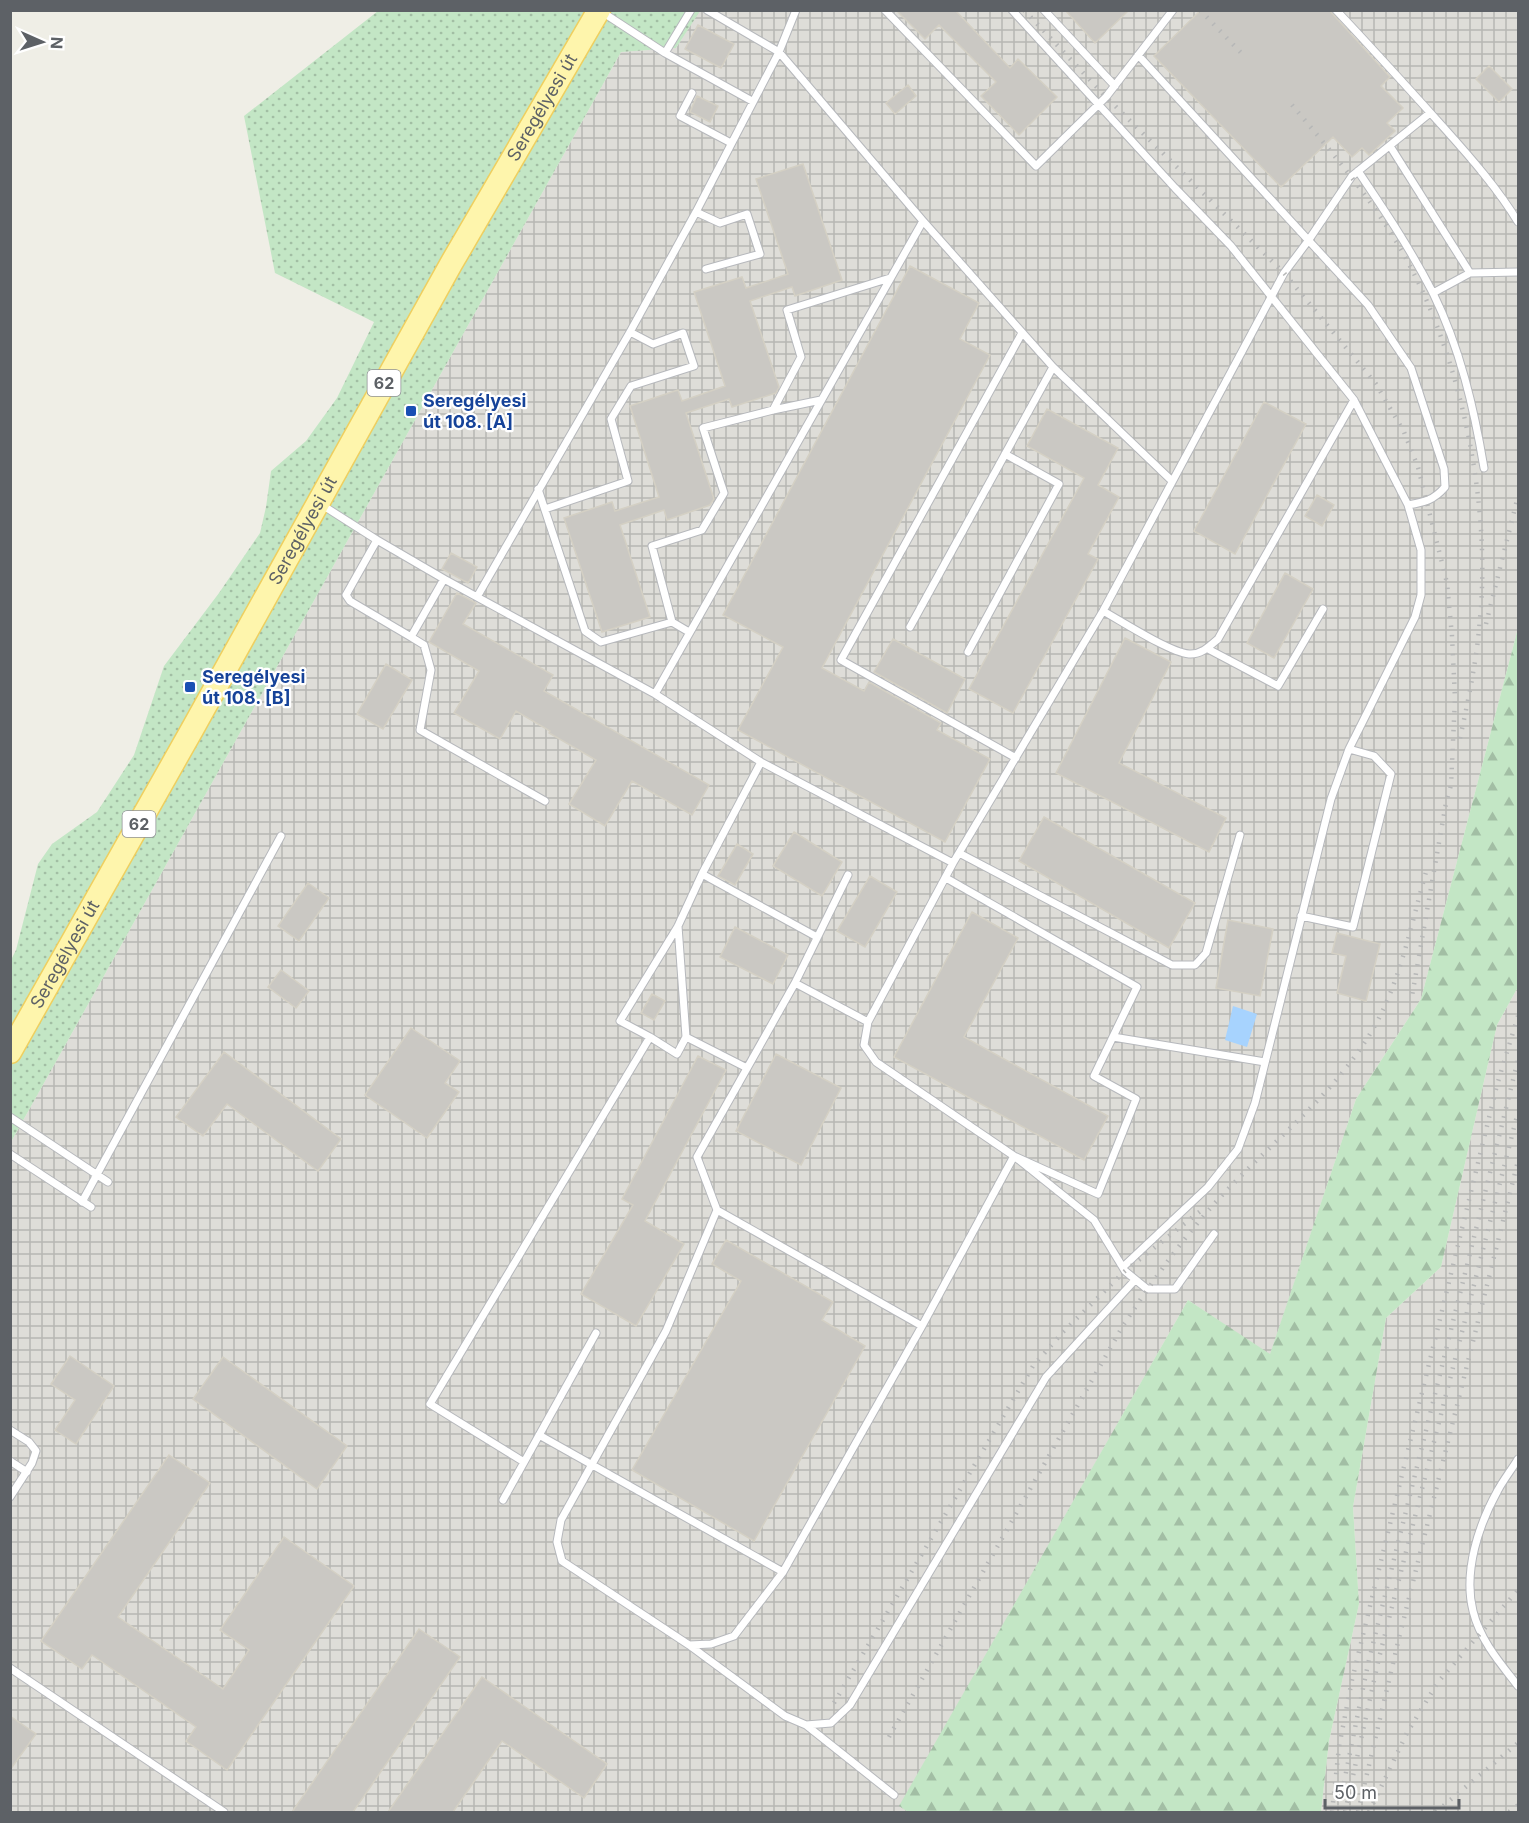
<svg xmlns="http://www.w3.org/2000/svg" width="1529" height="1823" font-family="Inter,sans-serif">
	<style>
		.industrial { fill: url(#industrial-grid) }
		.grass { fill: url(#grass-dots) }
		.forest { fill: url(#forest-firs) }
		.water { fill: #a7d3fe }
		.building { fill: #cac8c3; stroke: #d4d0c4; stroke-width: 1.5 }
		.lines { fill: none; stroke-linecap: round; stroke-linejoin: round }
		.lane-casing { stroke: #b6b8bc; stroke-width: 9 }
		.primary-casing { stroke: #efcf5f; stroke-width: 25 }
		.lane { stroke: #fff; stroke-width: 7 }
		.primary { stroke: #fef5ac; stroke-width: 22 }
		.rail { stroke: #b6b7b7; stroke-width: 4.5; stroke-dasharray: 1.5 8; stroke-linecap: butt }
		.transit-dot { fill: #1a4fb4; stroke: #fff; stroke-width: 2 }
		.labels { text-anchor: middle; stroke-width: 4.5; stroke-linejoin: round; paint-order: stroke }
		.shield { fill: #fff; stroke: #8e9094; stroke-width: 1.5 }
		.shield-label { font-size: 16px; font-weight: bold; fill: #5d6166 }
		.street-label { font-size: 18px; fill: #5d6166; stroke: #fff }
		.transit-label { font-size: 18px; font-weight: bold; fill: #164399; stroke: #fff; text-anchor: start }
	</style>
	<defs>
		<pattern id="industrial-grid" width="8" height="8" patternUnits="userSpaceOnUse" patternTransform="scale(1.5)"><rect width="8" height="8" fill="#deddd8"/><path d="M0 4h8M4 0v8" fill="none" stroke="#b7b7b3"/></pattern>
		<pattern id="grass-dots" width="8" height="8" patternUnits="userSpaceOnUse" patternTransform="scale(1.5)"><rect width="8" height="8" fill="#c3e6c5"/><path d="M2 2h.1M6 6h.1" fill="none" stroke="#a2bea4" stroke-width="1.8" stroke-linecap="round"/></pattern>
		<pattern id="forest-firs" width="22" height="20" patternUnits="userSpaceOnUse" patternTransform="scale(1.5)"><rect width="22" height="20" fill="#c3e6c5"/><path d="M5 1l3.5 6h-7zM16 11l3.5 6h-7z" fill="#a2bea4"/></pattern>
	</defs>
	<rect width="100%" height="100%" fill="#efeee6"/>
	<path class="industrial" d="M700,10l818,1v617l-97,371 -65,100 -86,256 -82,-55 -288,506 8,6h-897v-670l610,-1090 55,-4z
		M1518,987v825h-197l8,-71 30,-137 -6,-97 33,-189 55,-51 56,-242z"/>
	<path class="grass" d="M378,11h322l-24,37 -55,4 -610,1090v-182l5,-10 22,-86 14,-20 45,-32 37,-57 30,-89 55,-73 41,-60 6,-26 5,-36 35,-30 31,-43 37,-76 -99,-49 -31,-157z"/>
	<path class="forest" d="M1518,628v359l-21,38 -56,242 -55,51 -33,189 6,97 -30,137 -8,71h-413l-9,-6 289,-506 82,54 86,-255 65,-100z"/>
	<path class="water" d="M1233,1006l24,8 -10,33 -22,-7z"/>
	<path class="building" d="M896,10h59l55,58 8,-9 39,38 -38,38 -38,-39 15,-14 -57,-57 -14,14z
		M1065,10h64l-34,33z
		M1201,10h128l61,67 -9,9 22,22 -16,15 8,8 -26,24 -7,-7 -10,9 -19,-20 -52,50 -127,-131z
		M698,25l36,19 -13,24 -36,-19z
		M1489,66l23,23 -13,13 -23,-23z
		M908,85l8,11 -21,18 -9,-11z
		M697,96l21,10 -8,16 -20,-10z
		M803,164l39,116 -47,16 -3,-9 -42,14 29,86 -3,6 -44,14 -3,-8 -43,14 28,86 -4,6 -43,15 -3,-10 -44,15 30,92 -48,15 -38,-114 48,-16 3,9 44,-14 -29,-91 48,-16 4,11 43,-15 -31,-94 48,-15 4,11 42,-14 -32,-95z
		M910,266l69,37 -19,36 30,16 -168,313 42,23 5,-9 72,41 -4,7 53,29 -45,83 -207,-112 45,-83 -60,-32z
		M1264,402l42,22 -71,130 -41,-23z
		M1047,409l71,39 -20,37 21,12 -31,57 10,5 -85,154 -44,-24 115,-211 -57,-32z
		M1317,495l17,10 -12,21 -17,-10z
		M451,553l26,14 -9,16 -26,-14z
		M1285,573l28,16 -39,69 -27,-15z
		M457,593l19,10 -13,21 90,51 -9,16 165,94 -17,30 -60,-34 -27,45 -36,-22 27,-44 -47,-27 1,-2 -34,-20 -16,28 -46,-26 25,-42 -50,-29z
		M1125,638l46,24 -52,101 107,55 -17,34 -153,-79z
		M893,639l72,40 -18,34 -73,-41z
		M386,664l26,16 -29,49 -26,-15z
		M1044,817l151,86 -26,45 -150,-87z
		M794,832l48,30 -20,34 -49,-30z
		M737,844l16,10 -18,31 -17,-9z
		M870,876l27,16 -32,55 -28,-16z
		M308,883l21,15 -30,43 -21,-15z
		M972,912l46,26 -54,99 144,79 -24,44 -190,-103z
		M1228,920l45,9 -13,67 -44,-8z
		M735,927l53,28 -15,29 -53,-27z
		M1337,933l43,11 -14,57 -29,-8 9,-37 -14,-3z
		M281,970l28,21 -13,17 -28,-21z
		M652,994l13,7 -11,19 -13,-7z
		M411,1028l49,33 -15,22 14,9 -32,46 -62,-43z
		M224,1052l117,87 -23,32 -91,-67 -24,32 -27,-19z
		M776,1054l65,34 -40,77 -65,-34z
		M698,1056l28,14 -81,151 39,23 -48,82 -55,-32 52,-89 -11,-6z
		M726,1240l107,62 -11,18 43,26 -111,195 -122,-71 109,-189 -29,-17z
		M70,1356l44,30 -38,58 -21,-14 20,-30 -24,-16z
		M223,1357l124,89 -30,43 -124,-90z
		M169,1455l41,28 -92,134 105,72 26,-39 -29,-20 64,-93 70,49 -127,184 -41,-29 10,-14 -104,-72 -10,14 -41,-28z
		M419,1629l41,28 -107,155h-61z
		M482,1677l125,87 -23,34 -82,-57 -49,71h-65z
		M10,1716l26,18 -26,36z"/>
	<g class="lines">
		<defs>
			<path id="lane" d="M707,10l72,42 144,169 130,146 119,114
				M885,10l151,156 70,-69 67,-87
				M1012,10l163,178 56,58 123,154 54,105 13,45v45l-6,22 -66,132 -18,50 -76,304 -17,46 -30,38 -85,80
				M1044,10l71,76
				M1336,10c37,39 73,79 109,119 26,29 53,60 73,93
				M602,12l63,41 87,48
				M665,53l26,-43
				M1138,55l230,250 43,63 33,101 1,18c-11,13 -20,15 -37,18
				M692,93l-12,23 51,27
				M1390,146l80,127
				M1358,171c27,40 53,79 75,122 27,55 41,115 51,175
				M696,212l24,11 27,-9 13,40 -54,15
				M1433,293l37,-20 48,-1
				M773,410l28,-53 -14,-47 103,-32
				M538,489l47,142 16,11 71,-20 17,10
				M322,505l55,35 67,39 -33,58 -61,-36 -4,-6 31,-55
				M545,509l83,-28 -17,-62 20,-33 63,-20 -11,-33 -30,11 -23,-12
				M444,579l211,115 106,68 192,101
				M477,597l153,-265 66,-120 83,-160 17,-42
				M1103,611c20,11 66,41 86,43 12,1 21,-8 29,-15l136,-239
				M672,622l-20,-76 50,-16 22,-37 -21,-65 70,-18 48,-10
				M910,627l143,-260
				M411,637l13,8 7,25 -11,60 125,71
				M1208,649l70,37 45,-77
				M968,652l91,-168 -54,-30
				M655,694l268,-473
				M1016,758l-175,-98 181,-327
				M959,853l213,112h23l11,-12 34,-118
				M702,874l115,63
				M848,875l-53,108 -98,174 20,53 205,116
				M1301,916l52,11 38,-153 -17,-18 -25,-7
				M678,926l8,111 61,31
				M795,983l73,39
				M650,1037l27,17 9,-17
				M1113,1037l152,25
				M10,1117l98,65
				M10,1154l81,53
				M82,1202l199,-366
				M717,1210l-51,121 -105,189 -4,22 5,19 127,84 22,-1 23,-8 49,-64 139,-246 92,-170 84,38 38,-95 -42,-23 43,-89 -191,-109
				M1214,1234l-39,55h-28l-22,-18 -31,-51 -80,-64 -138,-94 -12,-17 4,-23 85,-159 150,-252 181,-338 24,-32 44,-65 78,-63
				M10,1430l19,12 7,9 -4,12 -22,34
				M539,1435l244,137
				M1518,1459c-6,10 -14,20 -20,31 -19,34 -35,81 -25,121 7,29 27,52 45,75
				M10,1461l17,11
				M524,1462l-94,-58 220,-367 -30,-16 58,-95 24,-52 59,-112
				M503,1500l93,-167
				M689,1645l96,71 21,9 25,-2 19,-18 196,-328 89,-97
				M10,1668l214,144
				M806,1725l88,70"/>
			<g id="primary">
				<path id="s1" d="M10,1052l183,-324 258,-464 148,-254"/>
			</g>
		</defs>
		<use href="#lane" class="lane-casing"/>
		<use href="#primary" class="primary-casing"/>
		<use href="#lane" class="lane"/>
		<use href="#primary" class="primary"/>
		<path class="rail" d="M1024,10l82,87 178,176 92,111 28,48 14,35 29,116 5,53 3,62 -4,87 -5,18 -34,193
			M1200,10l46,48
			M1292,105c43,51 87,102 118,161 52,98 81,241 70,352 -3,42 -12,83 -21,125
			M1486,624l32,-128
			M834,1703l199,-337 30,-34 62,-61 78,-62
			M889,1737l235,-413c32,-48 66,-96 106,-137 52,-54 112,-100 148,-167 24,-46 34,-99 48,-148
			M1342,1792l26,-128 150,-604
			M1332,1812l7,-65 13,-67 145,-595 21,-69
			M1345,1812l34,-154 139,-546
			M1358,1812l41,-174 119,-477
			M1369,1812l38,-79 31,-51 80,-92
			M1436,1812l82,-69
			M1509,1812l9,-7"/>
	</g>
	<g class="transit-dot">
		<rect x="405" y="405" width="12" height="12" rx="3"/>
		<rect x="184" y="681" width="12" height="12" rx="3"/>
	</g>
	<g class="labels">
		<g class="shield">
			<rect x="367.5" y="370" width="33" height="26" rx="4.5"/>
			<rect x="122.5" y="811" width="33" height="26" rx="4.5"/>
		</g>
		<g class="shield-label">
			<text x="384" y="389">62</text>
			<text x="139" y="830">62</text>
		</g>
		<g class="street-label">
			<text dy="6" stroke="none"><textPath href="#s1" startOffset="1084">Seregélyesi út</textPath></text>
			<text dy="6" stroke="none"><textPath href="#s1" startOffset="598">Seregélyesi út</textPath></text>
			<text dy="6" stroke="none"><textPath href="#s1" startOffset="112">Seregélyesi út</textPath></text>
		</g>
		<g class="transit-label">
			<text x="423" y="407">Seregélyesi<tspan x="423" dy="21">út 108. [A]</tspan></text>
			<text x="202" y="683">Seregélyesi<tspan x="202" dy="21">út 108. [B]</tspan></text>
		</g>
	</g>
	<rect width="1529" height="1823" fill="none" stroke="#5d6166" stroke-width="24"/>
	<g transform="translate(42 42) rotate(93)" stroke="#ffffff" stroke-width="4.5" paint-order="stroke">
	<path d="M0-4.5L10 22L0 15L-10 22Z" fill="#5d6166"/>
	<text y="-9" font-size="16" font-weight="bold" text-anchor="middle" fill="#5d6166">N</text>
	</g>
	<path d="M1325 1799v9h134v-9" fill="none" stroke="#5d6166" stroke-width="3"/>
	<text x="1334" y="1799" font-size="18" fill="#5d6166" stroke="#ffffff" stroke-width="4.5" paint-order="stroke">50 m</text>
</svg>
